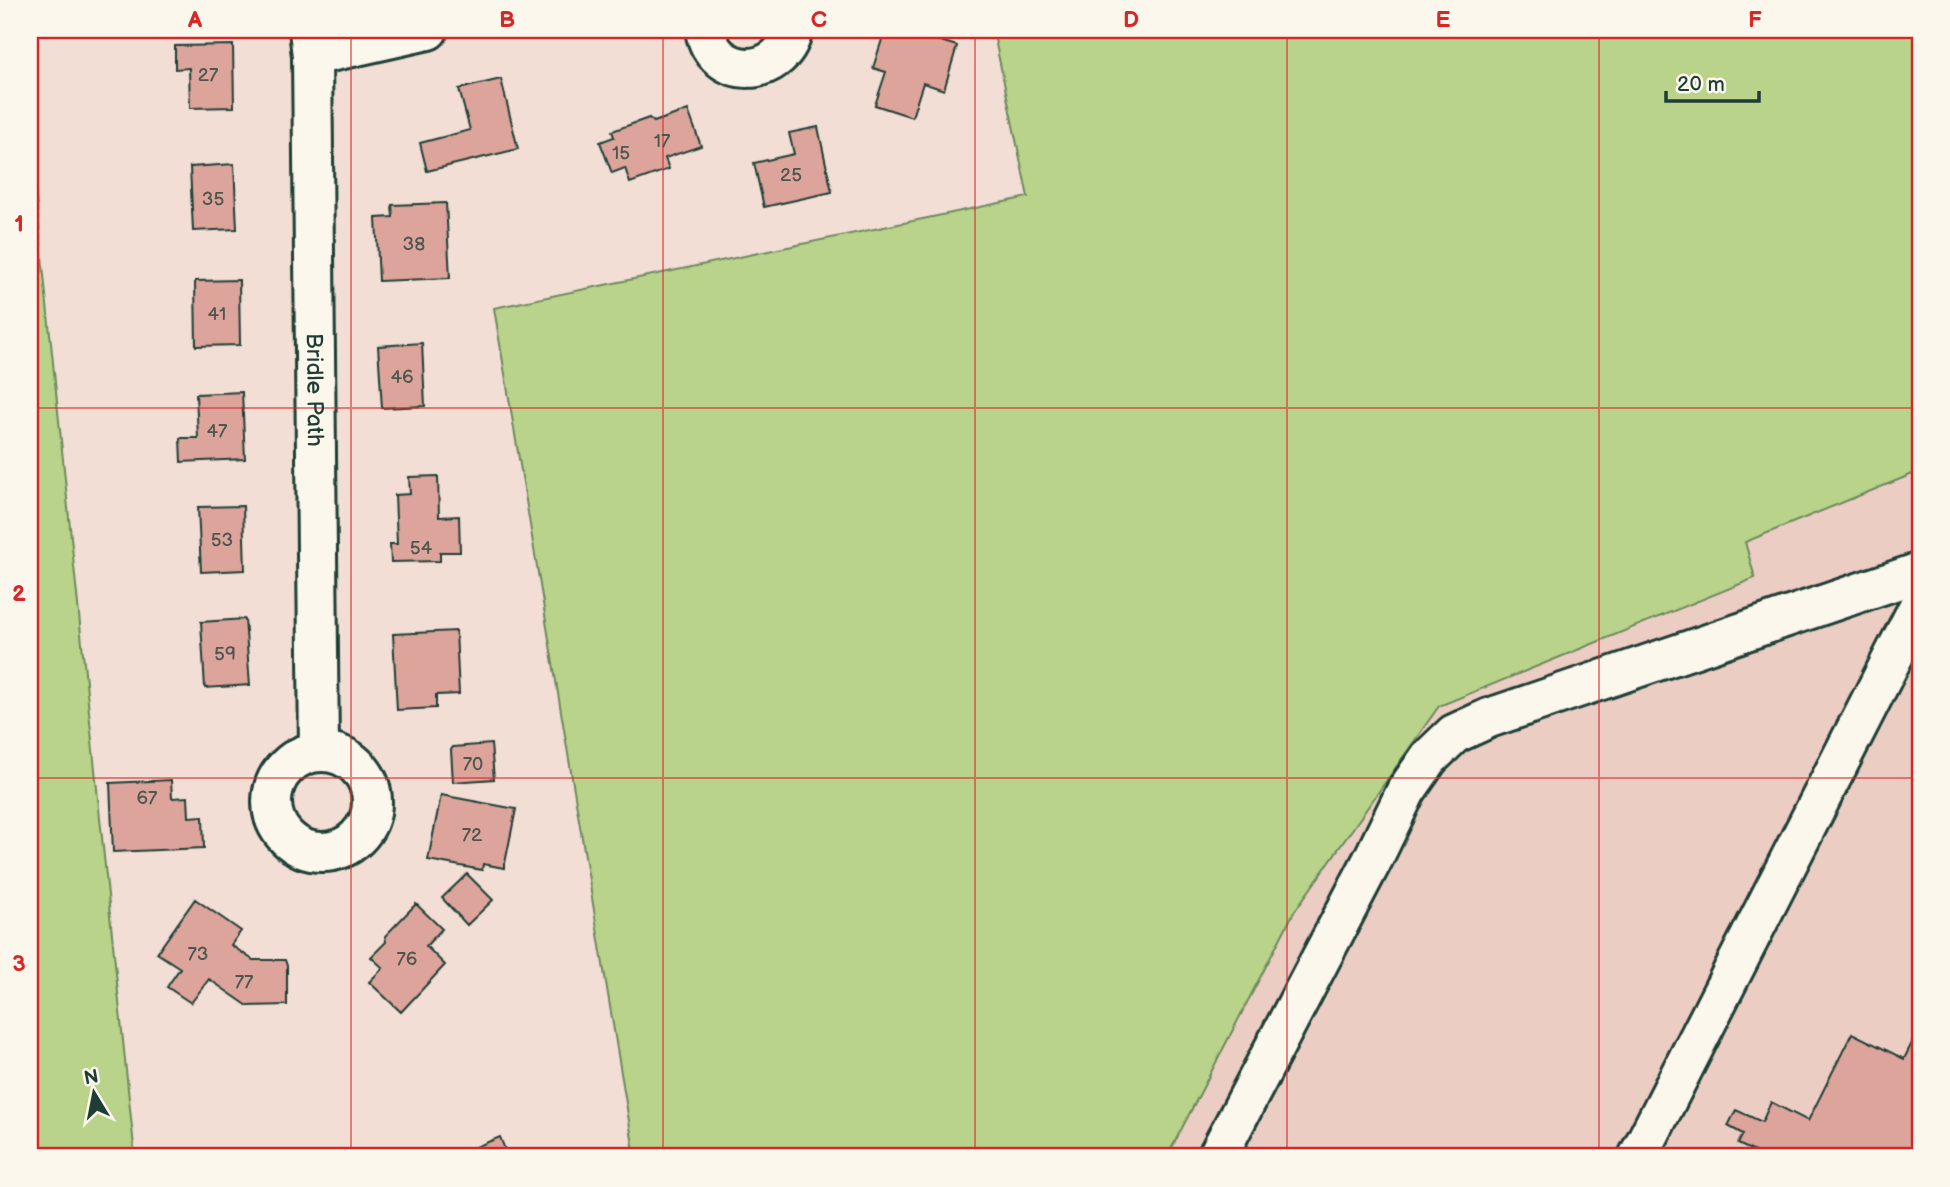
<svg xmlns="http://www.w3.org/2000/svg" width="1950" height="1187" font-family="'Balsamiq Sans',sans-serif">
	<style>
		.built { fill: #eccdc3 }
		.green { fill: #bad38a; stroke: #6c885f; stroke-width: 2 }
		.building { fill: #dda49c; stroke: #1f3d34; stroke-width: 2 }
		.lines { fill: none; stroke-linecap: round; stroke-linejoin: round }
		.minor-casing { stroke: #1f3d34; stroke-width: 44 }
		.minor { stroke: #fbf7ec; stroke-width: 38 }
		.grid { fill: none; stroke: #d62828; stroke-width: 2; stroke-opacity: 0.55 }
		.labels { text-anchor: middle; stroke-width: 5; stroke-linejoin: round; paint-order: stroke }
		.number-label { font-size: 19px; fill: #4e574e }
		.street-label { font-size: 23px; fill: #1f3d34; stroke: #fbf7ec }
		.neatline { fill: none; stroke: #d62828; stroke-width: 2.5 }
		.grid-label { font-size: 23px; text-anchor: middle; font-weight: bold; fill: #d62828 }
	</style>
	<rect width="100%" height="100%" fill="#f2ded4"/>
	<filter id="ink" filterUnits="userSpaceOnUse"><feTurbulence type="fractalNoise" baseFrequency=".0143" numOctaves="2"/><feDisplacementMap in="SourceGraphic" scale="14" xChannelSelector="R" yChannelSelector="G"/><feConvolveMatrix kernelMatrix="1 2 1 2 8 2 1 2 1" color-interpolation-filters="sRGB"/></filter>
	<g filter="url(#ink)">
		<path class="built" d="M1920,471v686h-753l127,-245 145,-206 316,-128 -10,-36z"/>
		<path class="green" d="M993,30h927v441l-175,71 10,36 -316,128 -145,206 -127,245h-538l5,-6 -140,-843 534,-111z
			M30,140l105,1017h-105z"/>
		<path class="building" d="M885,30h19l53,16 -13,44 -21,-7 -11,34 -37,-12 11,-33 -13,-4z
			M233,45l1,62 -44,1 -1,-40 -14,1v-23z
			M501,79l17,70 -91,22 -7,-28 50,-13 -11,-41z
			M688,110l13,36 -36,12 4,11 -39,14 -5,-15 -13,5 -12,-31 14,-5 -2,-6 37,-13 5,4z
			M818,127l14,65 -68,15 -10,-44 40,-9 -5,-21z
			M234,164l3,65 -44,2 -3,-64z
			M446,203l4,75 -71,3 -3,-63 17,-1 -1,-12z
			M239,280l1,65 -44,1 -1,-65z
			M422,343l3,63 -43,2 -4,-62z
			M242,392l3,67 -64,3 -1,-24h18l-2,-44z
			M438,476l1,41 20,-1 1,36h-20v9l-49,1 -1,-18h7l-2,-49 15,-1 -1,-17z
			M243,506l2,64 -44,2 -3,-65z
			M245,619l5,66 -45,3 -4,-66z
			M456,631l3,63 -23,1v13l-39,2 -4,-76z
			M491,744l3,35 -41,3 -2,-32 2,-3z
			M171,780l1,18 16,-1 1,20 14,-1 1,32 -91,4 -3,-69z
			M441,795l75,14 -12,59 -21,-4 -1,6 -54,-10z
			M467,874l26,26 -26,25 -25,-27z
			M195,899l46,32 -10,14 22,15h32l2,6v39l-39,1 -39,-27 -18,24 -24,-16 13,-19 -23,-15z
			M416,904l26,25 -16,17 19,19 -44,47 -32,-30 14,-14 -12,-11 15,-15 -1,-6z
			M1920,1027v130h-155l-27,-13 5,-10 -15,-8 8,-16 26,12 9,-20 37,19 44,-88 52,26z
			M500,1137l8,20h-45l-2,-4z"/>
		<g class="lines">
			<defs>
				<g id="minor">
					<path id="s1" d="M309,30l3,26 7,696"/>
					<path d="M705,30c9,51 76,50 88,0"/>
					<path d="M312,56l116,-26"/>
					<circle cx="322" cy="802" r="50"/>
					<path d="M1217,1157l156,-298 33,-68 23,-33 25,-24 35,-16 431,-146"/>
					<path d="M1638,1157l282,-553"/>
				</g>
			</defs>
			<use href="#minor" class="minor-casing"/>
			<use href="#minor" class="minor"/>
		</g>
	</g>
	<path class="grid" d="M351,30v1127M663,30v1127M975,30v1127M1287,30v1127M1599,30v1127M30,408h1890M30,778h1890"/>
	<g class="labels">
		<g class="number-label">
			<text x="208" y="81">27</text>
			<text x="662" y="147">17</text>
			<text x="621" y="159">15</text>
			<text x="791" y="181">25</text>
			<text x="213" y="205">35</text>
			<text x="414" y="250">38</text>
			<text x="217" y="320">41</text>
			<text x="402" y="383">46</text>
			<text x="217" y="437">47</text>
			<text x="222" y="546">53</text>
			<text x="421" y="554">54</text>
			<text x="225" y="660">59</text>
			<text x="473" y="770">70</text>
			<text x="147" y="804">67</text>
			<text x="472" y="841">72</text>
			<text x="198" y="960">73</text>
			<text x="407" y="965">76</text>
			<text x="244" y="988">77</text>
		</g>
		<g class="street-label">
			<text dy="8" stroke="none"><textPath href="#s1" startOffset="360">Bridle Path</textPath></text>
		</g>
	</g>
	<rect width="1950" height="1187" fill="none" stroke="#fbf7ec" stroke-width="77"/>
	<g transform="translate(94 1093) rotate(350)" stroke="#fbf7ec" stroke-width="5" paint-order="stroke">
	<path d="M0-5L12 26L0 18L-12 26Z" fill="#1f3d34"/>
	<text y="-10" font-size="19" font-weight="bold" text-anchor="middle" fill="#1f3d34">N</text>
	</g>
	<path d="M1666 91v10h93v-10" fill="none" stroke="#1f3d34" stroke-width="3.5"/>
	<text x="1677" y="91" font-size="21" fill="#1f3d34" stroke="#fbf7ec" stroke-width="5" paint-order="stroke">20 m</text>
	<rect x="38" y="38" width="1874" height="1110" class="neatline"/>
	<g class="grid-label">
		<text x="195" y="27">A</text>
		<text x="507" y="27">B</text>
		<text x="819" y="27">C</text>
		<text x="1131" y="27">D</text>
		<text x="1443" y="27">E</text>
		<text x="1755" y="27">F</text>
		<text x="19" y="231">1</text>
		<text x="19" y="601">2</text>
		<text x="19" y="971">3</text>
	</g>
</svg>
